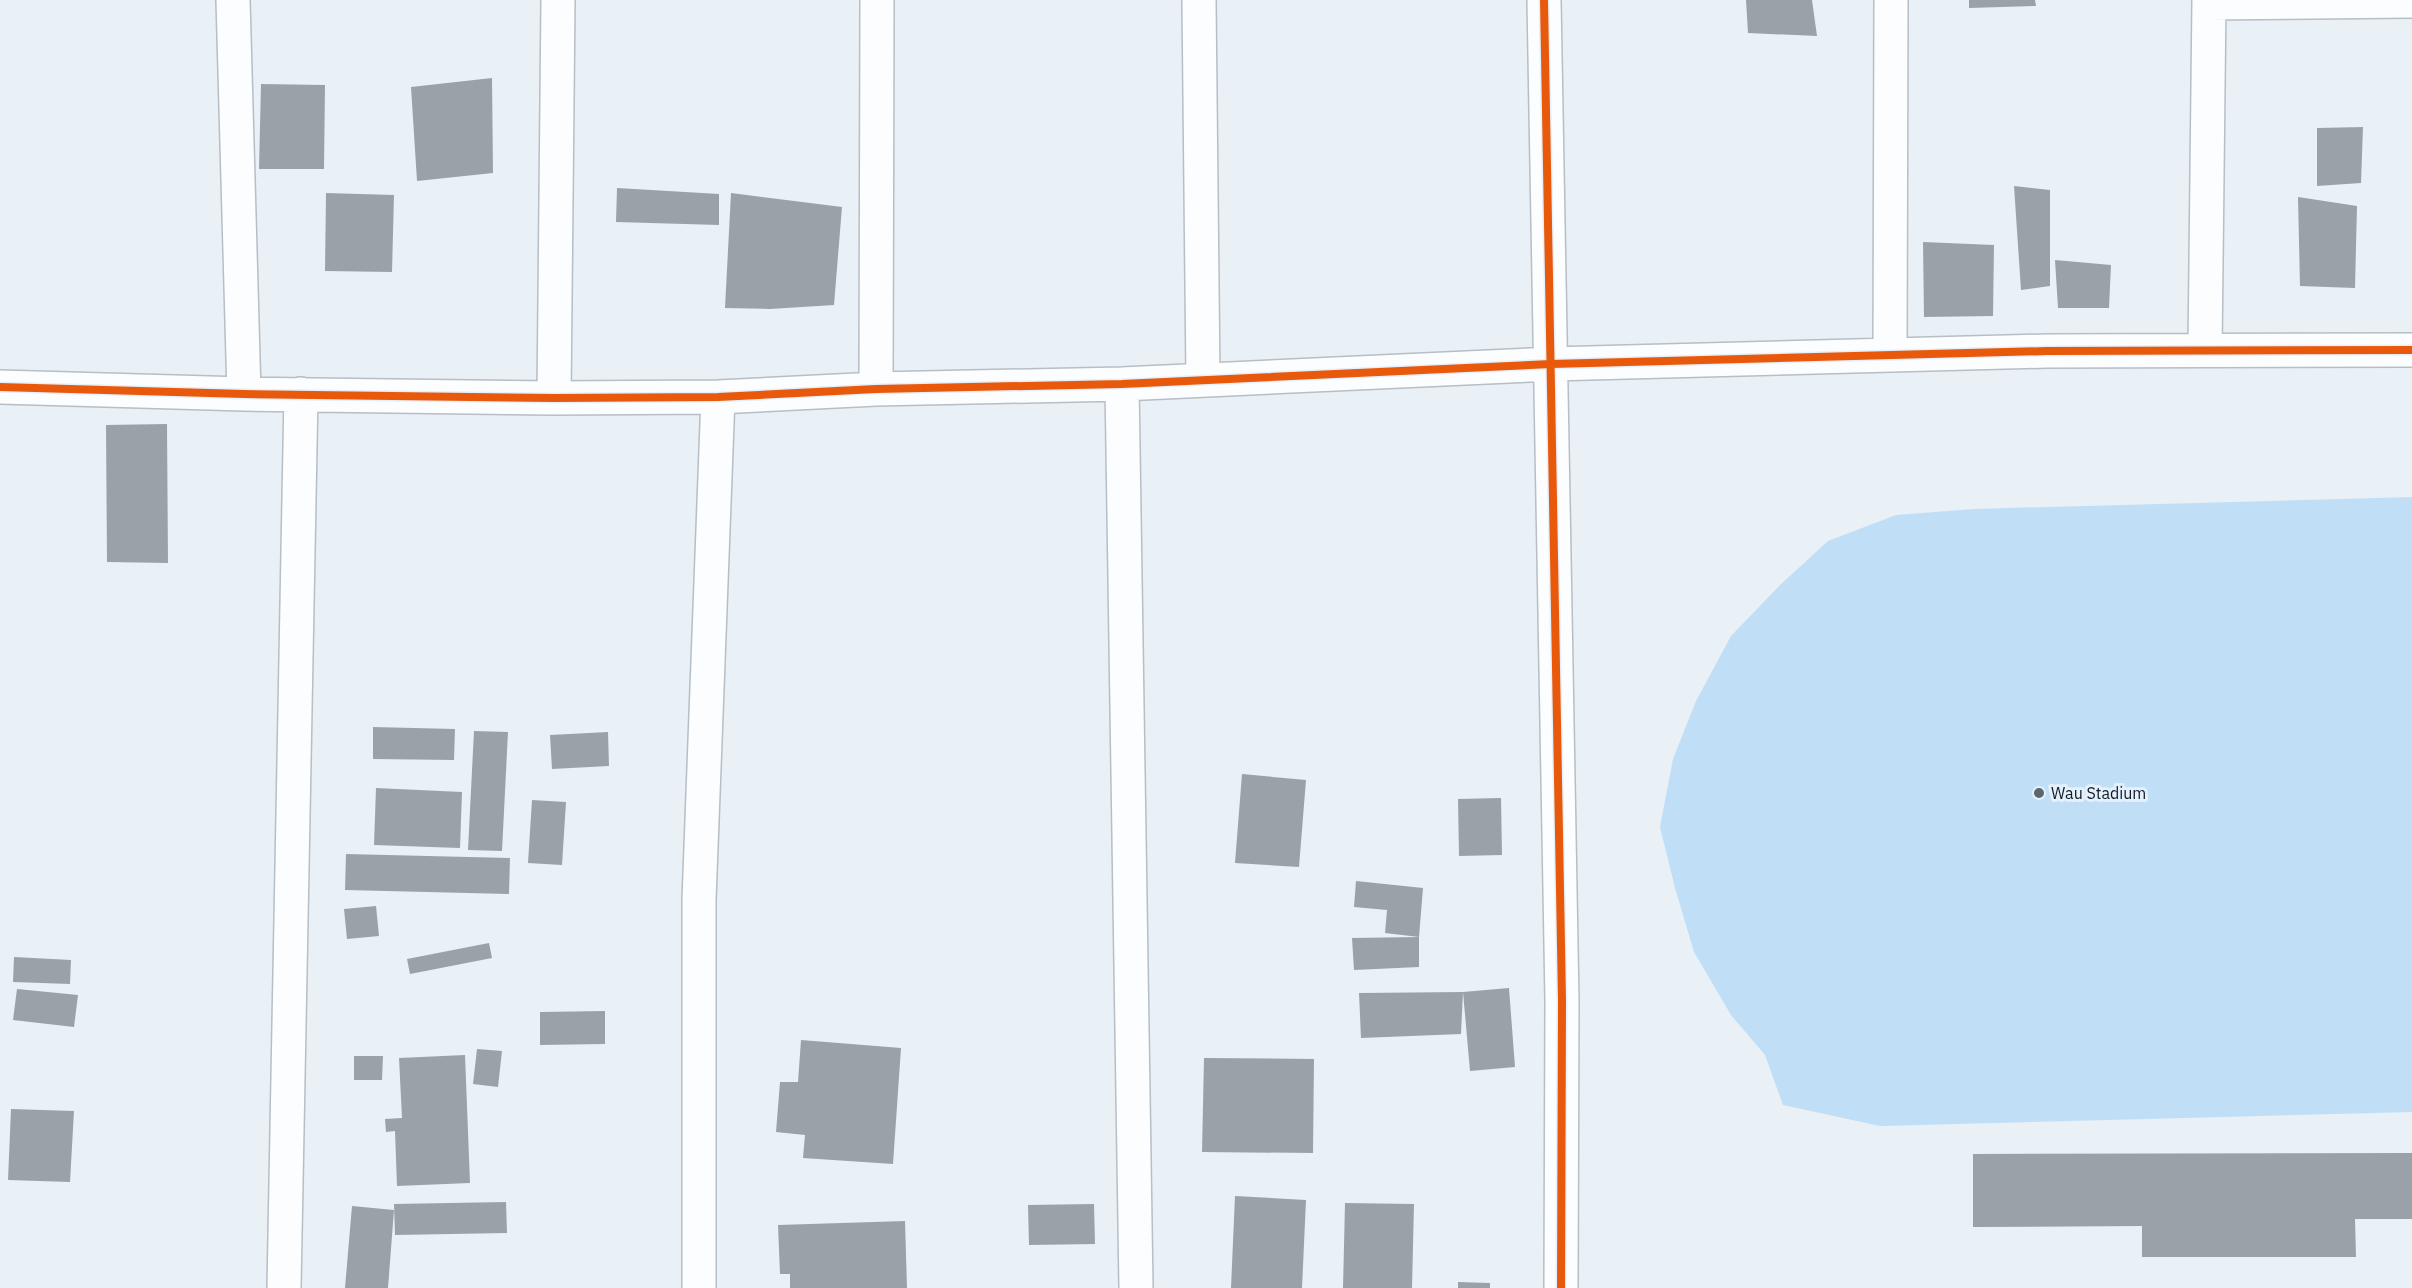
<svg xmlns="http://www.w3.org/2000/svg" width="2412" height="1288" font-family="'IBM Plex Sans',sans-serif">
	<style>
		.green { fill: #c1def7 }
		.building { fill: #9aa2a9 }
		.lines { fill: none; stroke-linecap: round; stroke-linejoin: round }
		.minor-casing { stroke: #b6bec6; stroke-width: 36 }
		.minor { stroke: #fcfdfe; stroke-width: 33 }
		.cycleway-casing { stroke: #e4f0fb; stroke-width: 11 }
		.cycleway { stroke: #e8590c; stroke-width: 8 }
		.poi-dot { fill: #5c666e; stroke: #e4f0fb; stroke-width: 2 }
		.labels { text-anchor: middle; stroke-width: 6; stroke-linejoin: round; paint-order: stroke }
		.poi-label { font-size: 16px; fill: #101b25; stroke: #e4f0fb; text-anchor: start }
	</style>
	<rect width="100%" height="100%" fill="#e9f0f6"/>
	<path class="green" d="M2412,497v615l-532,14 -97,-21 -18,-50 -34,-40 -37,-63 -19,-64 -15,-61 13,-68 23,-58 35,-65 49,-51 48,-44 68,-26 78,-6z"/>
	<path class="building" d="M1746,0h66l5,36 -69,-3z
		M1969,0h66l1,6 -67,2z
		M492,78l1,95 -76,8 -6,-94z
		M261,84l64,1 -1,84h-65z
		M2363,127l-2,56 -44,3v-58z
		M2014,186l36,4v96l-29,4z
		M617,188l102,6v31l-103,-3z
		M326,193l68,2 -2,77 -67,-1z
		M731,193l111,14 -8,98 -64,4 -45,-1z
		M2298,197l59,9 -2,82 -55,-2z
		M1923,242l71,3 -1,71 -69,1z
		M2055,260l56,5 -2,43h-51z
		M167,424l1,139 -61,-1 -1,-137z
		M373,727l82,2 -1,31 -81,-1z
		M474,731l34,1 -6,119 -34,-1z
		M608,732l1,34 -57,3 -2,-34z
		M1242,774l64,6 -7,87 -64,-4z
		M376,788l86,4 -2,56 -86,-3z
		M1501,798l1,57 -43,1 -1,-57z
		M532,800l34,2 -4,63 -34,-2z
		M346,854l164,4 -1,36 -164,-4z
		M1356,881l67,7 -4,49 -34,-4 2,-23 -33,-3z
		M376,906l3,30 -32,3 -3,-30z
		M1419,937v30l-65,3 -2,-32z
		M489,943l3,15 -82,16 -3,-15z
		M14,957l57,3 -1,24 -57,-2z
		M1509,988l6,79 -45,4 -7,-79z
		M17,989l61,6 -4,32 -61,-7z
		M1463,992l-2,42 -100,4 -2,-45z
		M605,1011v33l-65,1v-33z
		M801,1040l100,8 -8,116 -90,-6 2,-23 -29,-3 4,-50h18z
		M477,1049l25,2 -4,36 -25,-3z
		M465,1055l5,128 -73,3 -2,-55 -9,1 -1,-13 17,-1 -3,-60z
		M354,1056h29l-1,24h-28z
		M1204,1058l110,1 -1,94 -111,-1z
		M11,1109l63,2 -4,71 -62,-2z
		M2412,1153v66h-57l1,38h-214v-31l-169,1v-73z
		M1235,1196l71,4 -4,88h-71z
		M506,1202l1,31 -112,2 -1,-31z
		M1345,1203l69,1 -2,84h-69z
		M1094,1204l1,40 -66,1 -1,-40z
		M352,1206l42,4 -6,78h-43z
		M905,1221l2,67h-117v-14h-10l-2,-49z
		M1458,1282l32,1v5h-32z"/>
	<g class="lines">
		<defs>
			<path id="minor" d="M233,0l11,394
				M1199,0l4,380
				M1544,0l18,1001 -1,287
				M2209,3l203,-2
				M2205,350l4,-350
				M1890,355l1,-355
				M1122,384l14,904
				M0,387l244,7 310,4 164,-1 158,-8 246,-5 429,-20 496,-13 365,-1
				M876,389l1,-389
				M554,398l4,-398
				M284,1288l17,-894
				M699,1288v-388l19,-503"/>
		</defs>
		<use href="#minor" class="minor-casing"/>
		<use href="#minor" class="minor"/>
		<defs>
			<path id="cycleway" d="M1544,0l18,1001 -1,287
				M0,387l244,7 310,4 164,-1 158,-8 246,-5 429,-20 496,-13 365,-1"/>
		</defs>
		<use href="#cycleway" class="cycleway-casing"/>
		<use href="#cycleway" class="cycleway"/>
	</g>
	<circle class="poi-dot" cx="2039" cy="793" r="6"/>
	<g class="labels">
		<g class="poi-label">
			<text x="2051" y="799">Wau Stadium</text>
		</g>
	</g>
</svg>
